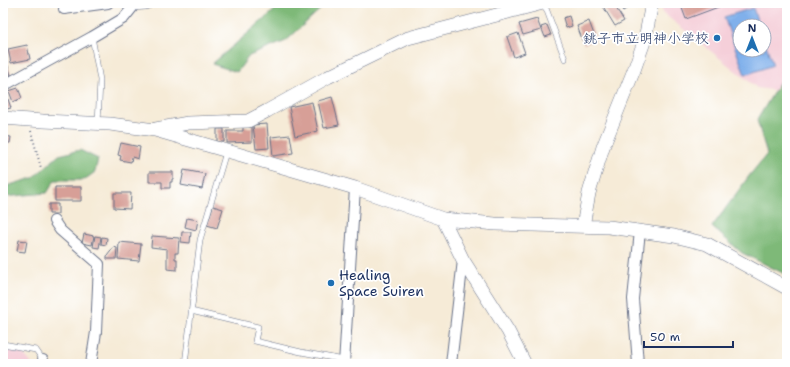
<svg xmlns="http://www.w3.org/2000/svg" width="790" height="367" font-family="'Shantell Sans','Klee One',sans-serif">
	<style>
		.built { fill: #f5cfd9; fill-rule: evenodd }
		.forest { fill: #7eb978; stroke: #4c746b }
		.water { fill: #80b0eb; stroke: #4e70a4 }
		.building { fill: #d79f97 }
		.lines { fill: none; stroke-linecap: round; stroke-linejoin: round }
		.service-casing { stroke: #687188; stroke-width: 6 }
		.minor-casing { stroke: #687188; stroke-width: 12 }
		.tertiary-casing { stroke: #687188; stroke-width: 14 }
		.path { stroke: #687188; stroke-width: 2; stroke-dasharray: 1 3; stroke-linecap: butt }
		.service { stroke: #fff; stroke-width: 5 }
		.minor { stroke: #fff; stroke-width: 10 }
		.tertiary { stroke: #fff; stroke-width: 13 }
		.poi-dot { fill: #1f6fb2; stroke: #fff; stroke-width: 1.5 }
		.labels { text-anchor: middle; stroke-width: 3.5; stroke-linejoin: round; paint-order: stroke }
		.poi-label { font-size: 14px; fill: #1b2f5e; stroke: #fff; text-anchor: end }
	</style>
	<rect width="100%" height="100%" fill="#fff"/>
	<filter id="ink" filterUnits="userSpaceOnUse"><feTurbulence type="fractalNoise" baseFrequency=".025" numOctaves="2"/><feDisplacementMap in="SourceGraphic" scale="8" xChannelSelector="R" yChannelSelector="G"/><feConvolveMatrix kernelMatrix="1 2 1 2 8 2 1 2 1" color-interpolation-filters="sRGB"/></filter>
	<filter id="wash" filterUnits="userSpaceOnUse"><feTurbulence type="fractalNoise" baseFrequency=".012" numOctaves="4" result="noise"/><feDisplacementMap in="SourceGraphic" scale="16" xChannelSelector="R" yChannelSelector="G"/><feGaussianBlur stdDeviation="0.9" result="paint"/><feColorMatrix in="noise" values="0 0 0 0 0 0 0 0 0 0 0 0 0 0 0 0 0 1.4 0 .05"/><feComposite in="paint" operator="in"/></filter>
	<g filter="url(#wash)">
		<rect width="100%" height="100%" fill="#f6ebd7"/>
		<path class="built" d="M661,3h126v89l-30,-4 -94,-75zM740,26h24v24h-24z
			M3,348l18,3 11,13h-29z"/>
		<path class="forest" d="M283,3h44l-41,38 -37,15 -12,16 -25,-8z
			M781,80l6,1v194l-45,-22 -30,-26 37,-51 18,-22 -10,-34z
			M80,150l18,9 -3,13 -11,8h-29l-8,13 -44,4v-10l30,-9 26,-23z"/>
		<path class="water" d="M753,8l6,18h-19v24h24v-11l9,26 -28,10 -21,-58z"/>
		<g id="blocks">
			<path class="building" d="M601,3h12l11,18 -9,5z
				M617,3h18l-12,8z
				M680,3h49l-43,16z
				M569,16l3,10 -6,2 -3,-10z
				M537,19l4,11 -18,5 -4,-11z
				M589,21l7,19 -12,4 -7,-18z
				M547,25l4,10 -6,2 -4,-10z
				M518,33l7,20 -11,4 -7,-20z
				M27,45l3,14 -19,4 -3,-14z
				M3,51h1l2,9 5,15 -4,2 -4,-11z
				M18,88l4,10 -9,4 -4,-11z
				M6,93l5,15 -8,2v-16z
				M332,97l7,28 -15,3 -6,-27z
				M312,102l6,29 -23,5 -6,-29z
				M267,124l2,24 -13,1 -3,-24z
				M243,127h9v15l-25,1v-12h16z
				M217,129h7v13h-7z
				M290,135l3,18 -20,3 -2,-19z
				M3,136l8,1 -1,6h-5v2h-2z
				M121,143l19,4 -2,12 -6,-2 -1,5 -11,-2 1,-4 -3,-1z
				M184,170l21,4 -3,15 -21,-4z
				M149,172h24v7h-1v3h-2v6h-8v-6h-13z
				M55,187h26v14h-26z
				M114,193h17l-1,16 -16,-1z
				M49,204h9v10h-9z
				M213,206l10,3 -6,19 -10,-3z
				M187,218l11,2 -2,10 -11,-3z
				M182,232h9l-1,11 -9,-1z
				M84,234l10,2 -2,9 -10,-2z
				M95,236l6,1 -2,11 -6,-1z
				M152,236l27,2 -1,15h-3v6h2v11l-10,-1v-20l-16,-2z
				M102,237l5,1 -1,7 -5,-1z
				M19,240l8,1 -2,11 -8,-1z
				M119,242l22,2 -2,17 -21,-2z
				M114,247l3,1 -1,11h-9v-3z"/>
		</g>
	</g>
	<g filter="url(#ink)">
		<use href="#blocks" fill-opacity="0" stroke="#687188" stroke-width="1"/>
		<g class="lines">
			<defs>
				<path id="service" d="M544,3l21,56
					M132,8l14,-1 10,-4
					M92,37l8,43 -2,44
					M191,311l67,16 -3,14 46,11 43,8
					M3,344l33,6 7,10
					M185,364l15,-124 26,-88"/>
				<path id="minor" d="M64,9l44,-6
					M3,86l89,-49 32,-19 8,-10v-5
					M54,221l6,9 39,34 -3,68 -5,32
					M42,364l1,-4
					M344,364l11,-176
					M451,364l12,-104
					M638,364l-5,-65 7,-68"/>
				<path id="tertiary" d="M3,118l40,3 67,3 45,6 200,58 88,31 52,5 114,3 65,9 33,8 80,44
					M156,129l32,-6 60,-2 19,-10 61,-34 80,-39 135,-35
					M443,219l20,41 45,71 17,33
					M583,226l6,-33 14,-46 31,-77 11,-31 7,-36"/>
			</defs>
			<use href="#service" class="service-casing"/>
			<use href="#minor" class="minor-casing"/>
			<use href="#tertiary" class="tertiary-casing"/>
			<path class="path" d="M31,131l10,37"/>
			<use href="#service" class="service"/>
			<use href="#minor" class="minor"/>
			<use href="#tertiary" class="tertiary"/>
		</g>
	</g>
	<g class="poi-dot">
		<circle cx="717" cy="38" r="4"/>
		<circle cx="331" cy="283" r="4"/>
	</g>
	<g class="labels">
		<g class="poi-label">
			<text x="709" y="43">銚子市立明神小学校</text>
			<text x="339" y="280" text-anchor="start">Healing<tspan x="339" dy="16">Space Suiren</tspan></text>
		</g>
	</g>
	<rect width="790" height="367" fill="none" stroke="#fff" stroke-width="16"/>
	<g transform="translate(752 38)"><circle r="19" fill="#ffffff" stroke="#a4acbf"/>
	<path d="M0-3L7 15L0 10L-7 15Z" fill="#1f6fb2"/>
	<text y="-6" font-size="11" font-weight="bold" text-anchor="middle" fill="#1b2f5e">N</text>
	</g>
	<path d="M644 341v6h89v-6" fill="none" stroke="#1b2f5e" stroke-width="2"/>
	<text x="650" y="341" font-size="12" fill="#1b2f5e" stroke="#ffffff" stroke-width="3" paint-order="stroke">50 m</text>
</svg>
